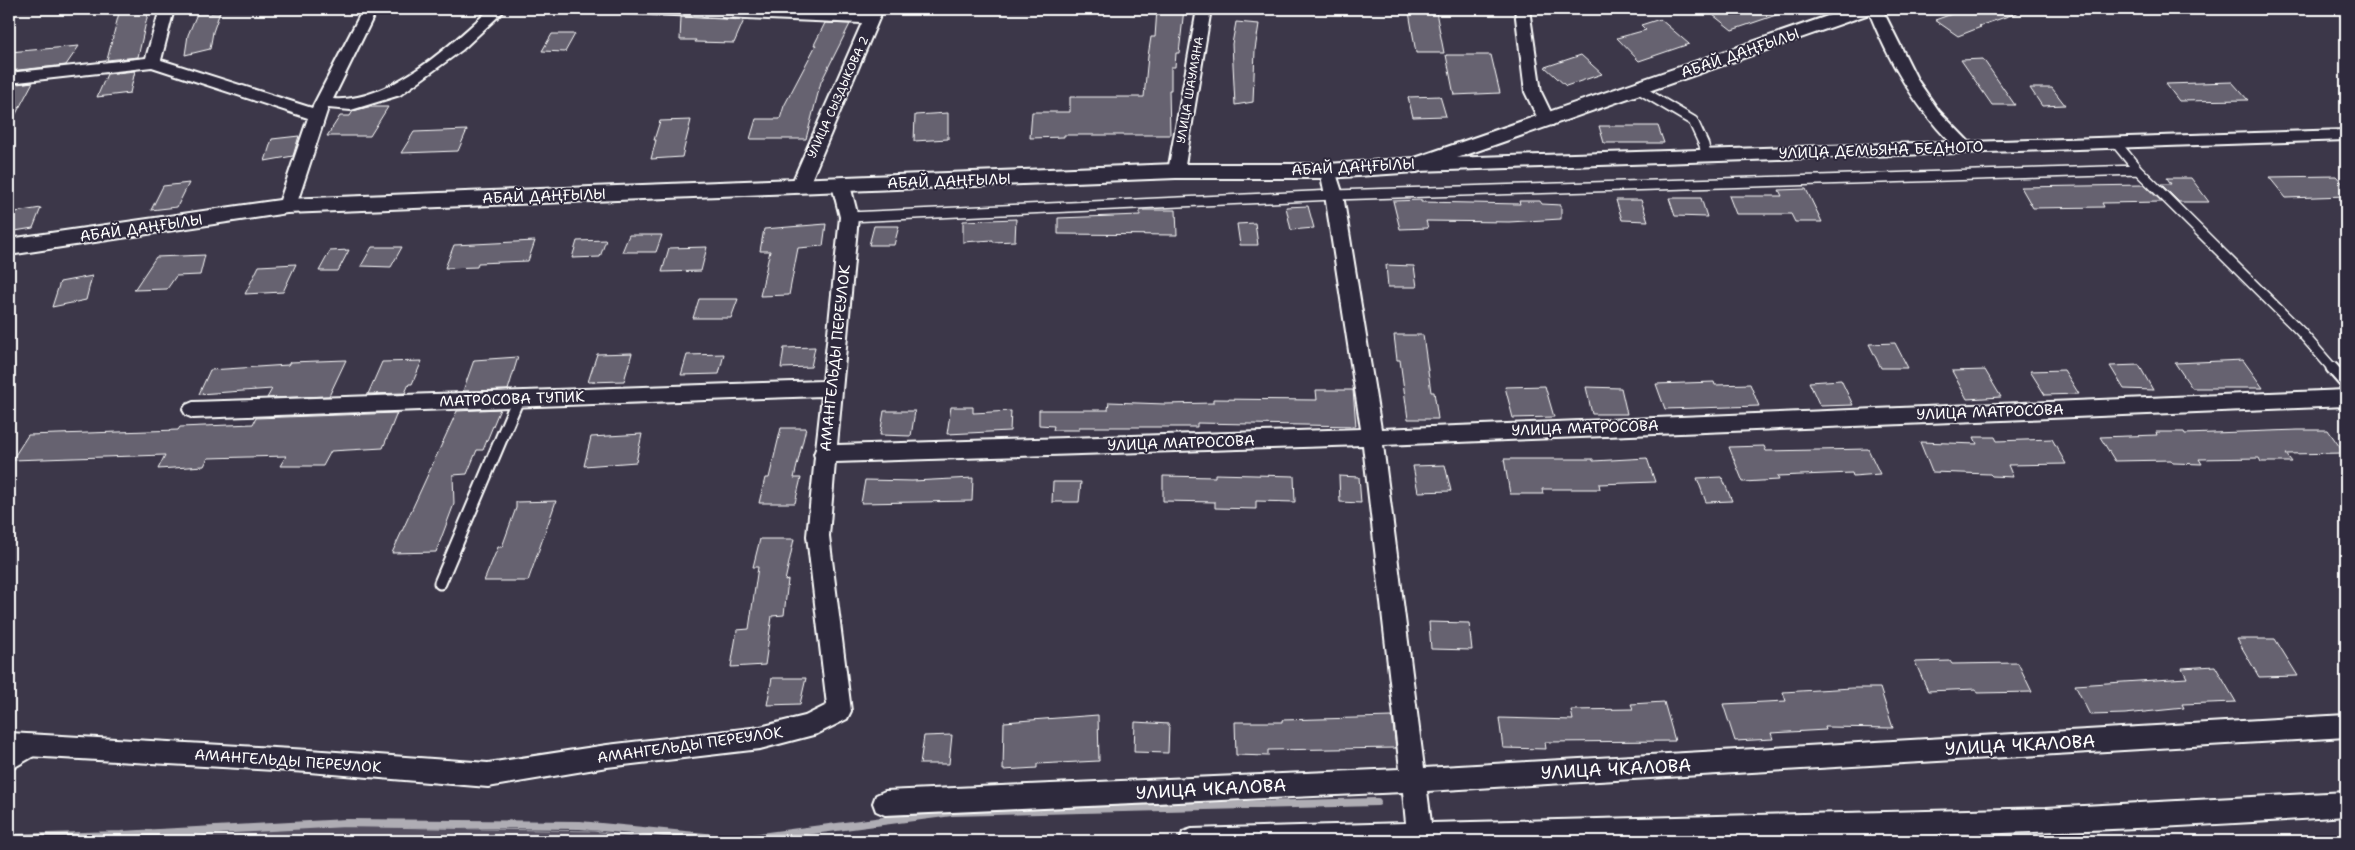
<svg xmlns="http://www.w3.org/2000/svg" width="2355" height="850" font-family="'Shantell Sans',sans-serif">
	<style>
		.green { fill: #555060; stroke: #aaa8b0 }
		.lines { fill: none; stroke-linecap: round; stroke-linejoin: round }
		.stream { stroke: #afadb4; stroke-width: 8 }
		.building { fill: #666270; stroke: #fff }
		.service-far1-casing { stroke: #fff; stroke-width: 12 }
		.service-casing { stroke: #fff; stroke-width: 15 }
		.minor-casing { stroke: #fff; stroke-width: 4 }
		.tertiary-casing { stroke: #fff; stroke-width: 4 }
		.service-far1 { stroke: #2f2a3d; stroke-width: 9 }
		.service { stroke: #2f2a3d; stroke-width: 11 }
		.minor { fill: #2f2a3d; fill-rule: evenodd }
		.tertiary { fill: #2f2a3d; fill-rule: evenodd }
		.labels { text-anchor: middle; stroke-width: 4; stroke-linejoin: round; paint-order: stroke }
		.far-street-label { font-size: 12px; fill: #fff; stroke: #2f2a3d }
		.street-label { font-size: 15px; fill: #fff; stroke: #2f2a3d }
		.near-street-label { font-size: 18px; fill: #fff; stroke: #2f2a3d }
	</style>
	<rect width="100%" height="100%" fill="#3c3749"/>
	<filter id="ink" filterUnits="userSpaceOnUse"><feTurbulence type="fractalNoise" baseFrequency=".02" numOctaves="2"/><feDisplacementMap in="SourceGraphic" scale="10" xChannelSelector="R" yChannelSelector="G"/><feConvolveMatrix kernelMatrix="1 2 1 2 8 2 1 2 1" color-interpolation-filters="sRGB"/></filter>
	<g filter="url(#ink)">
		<path class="green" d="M271,825l323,6 64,10h-487z"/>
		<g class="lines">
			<path class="stream" d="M9,838l112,-3 225,-12 234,2 157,15 215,-28 425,-10"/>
		</g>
		<path class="building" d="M120,9h29l-11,48 -31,3z
			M199,9h12v4l9,-1 -7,20 -3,17 -25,6 3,-20z
			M1157,9h27l-5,44h-3l-1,14h-4v23h-2l1,45h-106v2l-34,1 2,-26h38v-15h74l4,-41 3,-19h4z
			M1731,9h53l1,3 -53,18 -19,-15z
			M1966,9h54v3l-41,14 2,1 -23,9 -23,-16z
			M1409,12h27l8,41h-28z
			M681,17l63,3 -10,23 -39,-1 1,-2h-16z
			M1660,19l29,25 -50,17 -22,-23 29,-8 -5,-5z
			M1236,22l23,2 -4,26 -2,52 -18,3 -3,-61z
			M825,23l25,1 -29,58 -15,57h-56l6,-20h24l4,-13 32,-61h-2z
			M552,34h23l-10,18 -23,-1z
			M79,46l-13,19 -57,6v-19z
			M1446,55h45l9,38 -46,2z
			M1581,55l21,19 -36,12 -21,-19z
			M1983,59l32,46h-23l-31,-45z
			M135,71l-5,22 -33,4 10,-23z
			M33,82l-24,45v-42z
			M2232,82l16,18 -69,1 -13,-17z
			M2030,88h22l13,17 -23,1z
			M1440,96l6,20 -33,1 -5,-20z
			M368,107h20l-18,29h-43l13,-20h10l3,-5z
			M948,113v26l-34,2 1,-26z
			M691,120l-9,37 -31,2 5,-19h-2l6,-19z
			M1599,126h59l6,17h-60z
			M467,130l-9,21 -57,2 13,-21z
			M299,136l-6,20 -28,5 7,-22z
			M2336,176l10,11v9l-60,2 -17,-21z
			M2167,178h24l18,24h-30l-18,-18h10z
			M189,183l-12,24 -26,3 12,-24z
			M2144,185l18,17 -60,1 2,4 -71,1 -12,-21z
			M1806,189l16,33h-27l-4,-8h-55l-7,-18h53l-3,-6z
			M1669,198h32l6,19 -32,-1z
			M1421,200v2l99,2 -1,-3h21l2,3 19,1v14l-52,3 -83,-1 2,7 -28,1 -7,-28z
			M1616,200h25l7,21 -26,-1z
			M1308,206l6,22 -23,2 -5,-23z
			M41,208l-8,20 -24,4v-19z
			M1140,210h36l1,25 -119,-1v-16l82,-3z
			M1016,219l-1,22 -22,1v-2l-30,2v-21z
			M1255,223l3,22h-18l-3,-21z
			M826,224l-3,22 -25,2 -9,47 -29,1 10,-45h-10l4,-22z
			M874,226h25l-5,19h-25z
			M629,235h33l-6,17h-34z
			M606,240l-6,17 -28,1 5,-17z
			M535,241l-7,20 -50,2 -1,4 -32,1 9,-23z
			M372,247h30l-11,20 -30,-1z
			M707,247l-6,24 -39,1 7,-24z
			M349,250l-11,21h-19l11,-20z
			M205,255l-5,20 -24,1 -9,13 -33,1 22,-33z
			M296,264l-13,28 -38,2 14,-28z
			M1386,265l28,1 3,21h-29z
			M92,276l-6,24 -34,7 8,-25z
			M699,299h39l-7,19h-38z
			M1394,335h29l8,57h3l4,27h-30l-8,-59h-3z
			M1895,343l13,25h-27l-12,-24z
			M815,347l-4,20 -30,1 3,-20z
			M632,353l-8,28 -36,1 9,-28z
			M724,354l-5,20 -38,1 6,-20z
			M518,357l-10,33 -45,1 11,-31z
			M346,360l-17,36 -62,2 5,-9 -73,5 11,-24 78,-5 2,-3z
			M2243,360l20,28h-71l-17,-25z
			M422,361l-10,23h-3l-4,9 -37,1 14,-32z
			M2139,365l14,25 -29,-1 -14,-23z
			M1985,370l16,27 -34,2 -15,-28z
			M2064,370l15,24 -34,1 -15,-24z
			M1841,380l12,25 -33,1 -11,-24z
			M1714,382l1,3 35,-1 9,22 -94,3 -9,-25z
			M1545,386l9,31 -41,1 -8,-31z
			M1586,387l35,1 6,26h-35z
			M1316,390h37l3,36 -159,-3v4h-118v3h-26l1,-4 -15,-1v-15h69l1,-8 56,2 48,-1v-4l104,1z
			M951,407h22v6l38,-2 -1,20 -63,3z
			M500,409l-17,41h-6l-10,24 -14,1 1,29 -18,48 -44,1 65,-142z
			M884,411h31l-4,25 -31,-1z
			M397,413l-14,35 -52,3 -8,15h-43l6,-10 -78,2 -4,8 -46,3 7,-14 -153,5 16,-25 150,-5 2,-3 73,-3 3,-6z
			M781,428h25l-12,50h7l-6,25h-36l6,-25h4z
			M2298,430h30l16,23 -58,1 6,8h-31l-2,-4 -60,1 3,5 -29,-1 -2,-3 -56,1 -15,-24 57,-2 -1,-3h28l1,2z
			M642,434l-6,28 -52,4 7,-29z
			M1974,437h21l2,4 55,-2 14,25 -58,1 5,12 -21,-1 -2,-2 -58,-2 -12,-30 57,2z
			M1764,446l2,5 102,-2 12,25 -27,2 -1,-3 -75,3 2,4 -36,2 -14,-35z
			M1647,458l8,24 -56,2 1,5h-58l1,5h-33l-6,-35h89v2z
			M1445,465l6,26 -33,1 -5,-26z
			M1215,474l79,2 1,26 -39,-1v8l-41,-1v-6l-52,-1v-25l52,1z
			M1339,476l20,1 2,26 -21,-1z
			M1722,477l10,24 -26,1 -9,-24z
			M973,478l-1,23 -111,2 4,-23 47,1z
			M1053,482h28l-2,20h-27z
			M556,501l-28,80h-44l14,-34h4l14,-39v-6z
			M760,539h34l-9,42 3,-1 -4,35 -12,1 -7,49 -34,2 6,-37 12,-1 9,-62h-5z
			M1429,622l40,1 3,27 -41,-1z
			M2237,639h38l23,37 -39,1z
			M1950,661l2,3 66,-1 14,29 -54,1 -2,-4 -48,2 -13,-29z
			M2215,666l21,36 -54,2 2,4 -59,6 -35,1 -15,-30 112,-7 -5,-10z
			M772,678h34l-6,26 -33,1z
			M1852,688h28l13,40 -68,-1 1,3 -55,3 2,6 -38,2 -12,-37 63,-3 -3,-9z
			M1664,702l11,39 -130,1 1,7 -43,-1 -4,-30 74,2 -2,-10 62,-1 -2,-5z
			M1098,715l1,46 -62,3v4l-34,2 1,-48z
			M1392,717l4,31 -128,2v6l-32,-1 -1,-33h47v-2z
			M1135,722l34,2 -1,29 -34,-1z
			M952,735l-3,29h-29l4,-28z"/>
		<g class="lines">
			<defs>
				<path id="service-far1" d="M1639,89l54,32 11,24 2,11
					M2116,143l22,27 162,161 33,38
					M849,217l485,-22 804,-25"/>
				<path id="service" d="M2332,368l14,16
					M440,583l78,-184
					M9,764l26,-15"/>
				<path id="minor" d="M160,9h14l-13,51 151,48 51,-99h14l-44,90c56,4 118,-54 157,-90h16l-44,41 -62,45 -49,15 -23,-2 -32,98 -3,4 -6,2 -6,-2 -3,-4 30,-88 -156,-51 -143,16v-10l137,-15z
					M618,9h112l136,5 3,-5h14l-74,176 -3,4 -6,2 -6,-2 -3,-4 71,-162 -237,-10 -5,-1z
					M1197,9h14l-27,162 -2,4h-12l-2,-4z
					M1515,9h14l12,83 14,29 -2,4h-12l-16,-33z
					M1868,9h14l36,72 21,30 30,31 377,-12v10l-929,31 -6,-2 -2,-4 2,-4 6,-2 533,-17c-37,-38 -63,-84 -82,-133z
					M1328,165l6,2 9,28 38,234 965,-39v16l-963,39 41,323 922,-53v22l-919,54 4,32 615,-15 300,-16v24c-388,27 -777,25 -1166,25l3,-9 9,-3 214,-6 -3,-31 -518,23 -9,-4 -3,-8 3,-8 9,-4 515,-22 -37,-324 -528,17 -6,74 22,175 -4,8 -30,15 -57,15 -153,18 -119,20 -179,-15 -300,-17v-22l300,17 179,13 119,-18 153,-18 45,-11 22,-11 -20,-169 8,-79 -1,-3 2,-5 6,-53 -629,22 -7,-3 -3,-5 3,-5 7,-3 630,-21 17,-164 -8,-32 3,-4 6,-2 6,2 3,4 8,32 -21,228 524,-16 -36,-234 -5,-24 2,-4z"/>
				<path id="tertiary" d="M1848,9h26l-2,4 -455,159 -89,6h-152l-889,35 -278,42v-16l278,-40 889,-35h152l87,-6z"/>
			</defs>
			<use href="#service-far1" class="service-far1-casing"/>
			<use href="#service" class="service-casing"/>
			<use href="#minor" class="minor-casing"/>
			<use href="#tertiary" class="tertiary-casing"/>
			<use href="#service-far1" class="service-far1"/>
			<use href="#service" class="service"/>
			<use href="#minor" class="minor"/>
			<use href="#tertiary" class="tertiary"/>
		</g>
	</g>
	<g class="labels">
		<g class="far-street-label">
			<text transform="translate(1190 90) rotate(-80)" y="4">УЛИЦА ШАУМЯНА</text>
			<text transform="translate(838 97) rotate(-66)" y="4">УЛИЦА СЫЗДЫКОВА 2</text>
		</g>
		<g class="street-label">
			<text transform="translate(1740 53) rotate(-19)" y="5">АБАЙ ДАҢҒЫЛЫ</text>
			<text transform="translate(1881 150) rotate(-2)" y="5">УЛИЦА ДЕМЬЯНА БЕДНОГО</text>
			<text transform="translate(1353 167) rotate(-3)" y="5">АБАЙ ДАҢҒЫЛЫ</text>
			<text transform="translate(949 181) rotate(-2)" y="5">АБАЙ ДАҢҒЫЛЫ</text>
			<text transform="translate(544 196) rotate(-2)" y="5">АБАЙ ДАҢҒЫЛЫ</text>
			<text transform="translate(141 228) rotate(-8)" y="5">АБАЙ ДАҢҒЫЛЫ</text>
			<text transform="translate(835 358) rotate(-84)" y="5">АМАНГЕЛЬДЫ ПЕРЕУЛОК</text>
			<text transform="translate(512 399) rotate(-2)" y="5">МАТРОСОВА ТУПИК</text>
			<text transform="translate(1990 412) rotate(-2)" y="5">УЛИЦА МАТРОСОВА</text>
			<text transform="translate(1585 428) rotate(-2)" y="5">УЛИЦА МАТРОСОВА</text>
			<text transform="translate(1181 443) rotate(-2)" y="5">УЛИЦА МАТРОСОВА</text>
			<text transform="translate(690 745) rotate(-8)" y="5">АМАНГЕЛЬДЫ ПЕРЕУЛОК</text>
			<text transform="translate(288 761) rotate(4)" y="5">АМАНГЕЛЬДЫ ПЕРЕУЛОК</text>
		</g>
		<g class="near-street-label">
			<text transform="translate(2020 745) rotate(-3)" y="6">УЛИЦА ЧКАЛОВА</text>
			<text transform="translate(1616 769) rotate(-3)" y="6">УЛИЦА ЧКАЛОВА</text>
			<text transform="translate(1211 789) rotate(-3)" y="6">УЛИЦА ЧКАЛОВА</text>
		</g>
	</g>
	<rect width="2355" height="850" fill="none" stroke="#2f2a3d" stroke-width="30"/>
	<rect x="15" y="15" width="2325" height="820" fill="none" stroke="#fff" stroke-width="2" filter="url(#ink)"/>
</svg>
